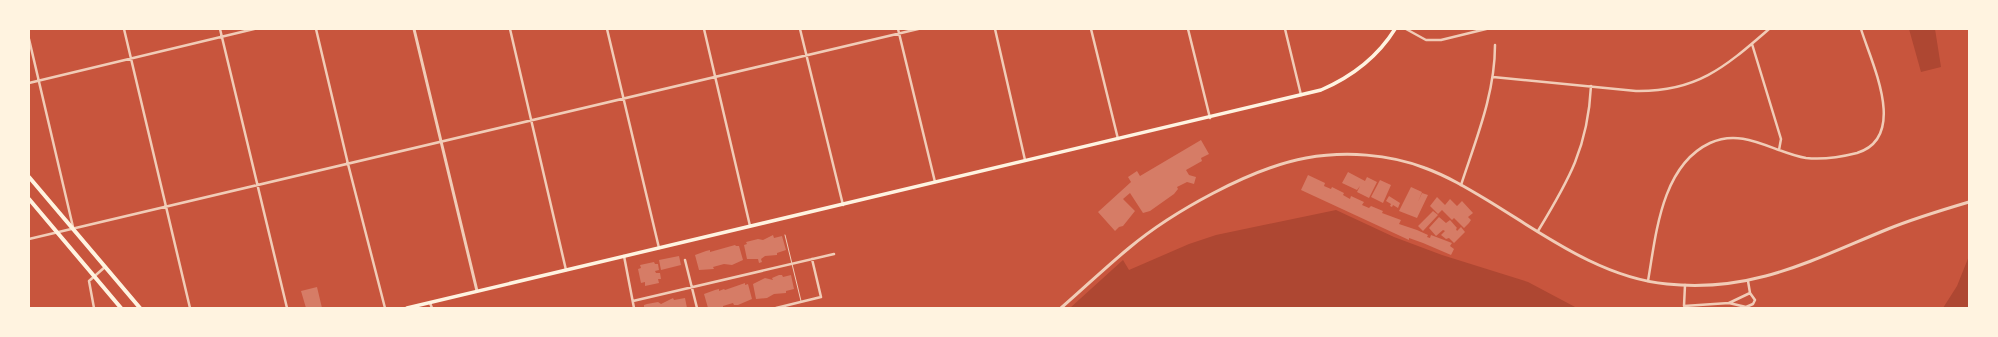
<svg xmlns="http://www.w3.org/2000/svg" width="1998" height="337" font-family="'Zilla Slab',serif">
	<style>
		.green { fill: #ae4732 }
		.building { fill: #d67c66 }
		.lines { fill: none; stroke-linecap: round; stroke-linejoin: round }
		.service { stroke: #f1ccb7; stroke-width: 1 }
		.minor { stroke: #f1ccb7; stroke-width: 2.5 }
		.tertiary { stroke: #f1ccb7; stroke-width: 3 }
		.secondary { stroke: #fff3e0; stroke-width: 3.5 }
		.primary { stroke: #fff3e0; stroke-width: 4 }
	</style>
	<rect width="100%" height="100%" fill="#c8553d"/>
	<path class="green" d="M1909,29h26l6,38 -20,5z
		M1336,210l58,27 48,18 86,27 49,26h-507l53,-48 6,10 60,-26 27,-9z
		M1969,256v52h-26l14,-22z"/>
	<path class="building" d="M1201,140l8,14 -8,4 1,3 -16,9 3,5 7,2 -2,7 -7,-2 -10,5 1,2 -4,5 -24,17 -7,2 -13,-20 -7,6 12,12 -12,15 -4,1 -4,4 -17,-19 33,-30 -3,-5 9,-6 3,5z
		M1348,172l17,9 2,-4 10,5 -8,16 -12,-6 3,-6 -3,4 -15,-7z
		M1308,175l17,8 -1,3 7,3 1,-2 12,6 -1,2 7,4 1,-3 13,6 -2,3 7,3 2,-2 12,5 -1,2 19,7 -2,4 18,6 11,5 -1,2 3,1 1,-3 21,8 -2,3 4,3 -3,6 -28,-12 -14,-5v2l-108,-50z
		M1380,180l11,5 -8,18 -12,-6z
		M1411,187l11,5 -4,10 4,-9 6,2 -11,23 -18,-7z
		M1389,196l11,7 -2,5 -5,-3 -1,2 -2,-1 1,-2 -5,-3z
		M1437,197l8,8 5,-6 7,7 5,-5 11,12 -5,4 3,3 -2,3 -5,5 -10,-10 -2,2 -10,-10 -4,4 -8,-8z
		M1433,211l5,4 -15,16 -5,-5z
		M1439,217l7,6 4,-3 7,8 -1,1 1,2 4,-4 4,5 -11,11 -5,-5 -3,1 -5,-4 4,-4 -2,-1 -7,6 -7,-8z
		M773,235l1,3 8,-2 4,14 -9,3v2l-12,1 -4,3 1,3 -3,1 -1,-4h-11l-3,-14 3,-1 -1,-2 12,-3 5,1z
		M735,245l1,1h3l4,14 -11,5 -8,-1 -11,3 1,2 -15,1 -4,-15 11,-4 4,-1v2z
		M679,256l2,9 -20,5 -2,-10z
		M654,262l1,2h3l1,6 -4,1 1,2h4l1,6h-3l1,4 -14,3v-4l-4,1 -3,-14 3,-1 -1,-3z
		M779,275h3l1,2 8,-2 3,14 -8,2v2l-12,1 -7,4 -11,1 -3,-15 12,-6 8,2 -1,-2z
		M745,283v2l3,-1 4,15 -14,6h-4l-1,-2 -10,3v2h-15l-4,-14 11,-4 4,-1v2l5,-2 1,1z
		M317,287l5,21h-16l-5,-17z
		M673,298l1,2 11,-2 2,10h-43v-3l3,-1 11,-2 3,2z"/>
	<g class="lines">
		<path class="service" d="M785,235l16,66"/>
		<path class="minor" d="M124,29l66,279
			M220,29l67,279
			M316,29l32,135 37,144
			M510,29l56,241
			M607,29l52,219
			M704,29l46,197
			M800,29l43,176
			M898,29l37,153
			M995,29l30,131
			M1091,29l27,110
			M1188,29l22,89
			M1285,29l16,66
			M1406,29l20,11h15l45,-11
			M29,39l44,188
			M1752,44l29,95 -2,11
			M1493,77l143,14c61,1 89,-24 133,-62
			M29,83l225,-54
			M1461,185c15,-46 34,-91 34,-140
			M1538,231c31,-51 50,-84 53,-145
			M29,239l889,-210
			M624,256l10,52
			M685,260l12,48
			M1648,281c8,-46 13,-115 62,-138 34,-16 64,10 96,15 17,2 35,-1 51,-5 52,-16 14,-91 4,-124
			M1748,281l2,12 5,7 -2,4 -7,3 -17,-4 21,-10
			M1685,285l-1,21 45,-3
			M633,301l201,-47
			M430,303l2,5
			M94,308l-5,-27 16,-14
			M776,308l45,-11 -9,-38"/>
		<path class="tertiary" d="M414,29l63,262
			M1061,308c23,-20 45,-41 68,-60 43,-36 122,-80 177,-90 39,-7 83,-4 119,10 22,8 42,20 62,32 56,34 114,78 180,84 86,9 145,-24 221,-55 27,-11 54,-19 81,-27"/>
		<path class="secondary" d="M407,308l914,-218c30,-13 56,-32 74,-61"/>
		<path class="primary" d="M29,177l111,131
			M29,199l92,109"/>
	</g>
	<rect width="1998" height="337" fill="none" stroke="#fff3e0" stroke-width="60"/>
</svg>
